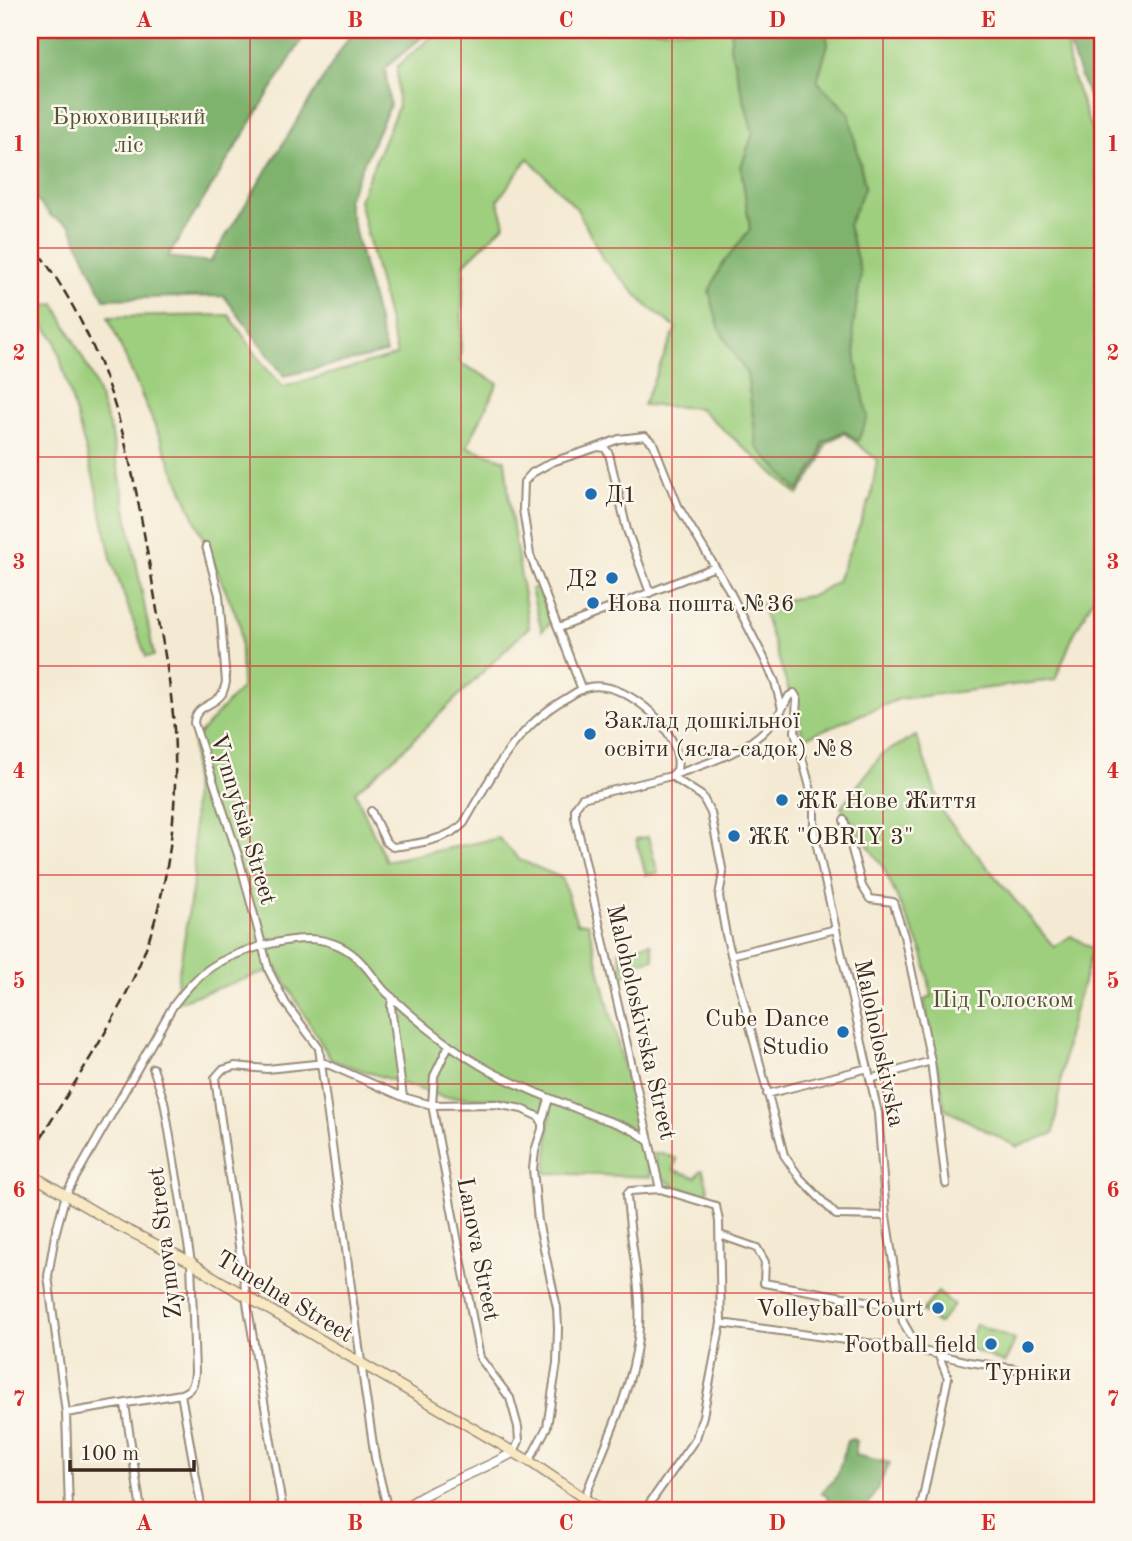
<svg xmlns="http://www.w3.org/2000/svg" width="1132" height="1541" font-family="'Old Standard TT',serif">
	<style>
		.green { fill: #9ecf7e; stroke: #6c7c4e; stroke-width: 2 }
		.forest { fill: #7eb26d; stroke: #5c6e46; stroke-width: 2 }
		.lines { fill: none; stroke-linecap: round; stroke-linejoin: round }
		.minor-casing { stroke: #988a78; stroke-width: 10 }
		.tertiary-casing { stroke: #988a78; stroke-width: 11 }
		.secondary-casing { stroke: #988a78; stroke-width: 12 }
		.minor { stroke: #fff; stroke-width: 6 }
		.tertiary { stroke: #fff; stroke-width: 8 }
		.secondary { stroke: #f8e8c3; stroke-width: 9 }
		.rail { stroke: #3b2a1e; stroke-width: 2.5; stroke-dasharray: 10 5; stroke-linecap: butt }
		.grid { fill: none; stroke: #d62828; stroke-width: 2; stroke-opacity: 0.55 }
		.poi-dot { fill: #1f6fb2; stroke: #fbf7ec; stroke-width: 2.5 }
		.labels { text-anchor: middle; stroke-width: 5; stroke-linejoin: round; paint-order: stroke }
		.park-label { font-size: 24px; fill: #545336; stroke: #fbf7ec }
		.poi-label { font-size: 24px; fill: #3b2a1e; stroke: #fbf7ec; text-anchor: start }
		.street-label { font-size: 24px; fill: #3b2a1e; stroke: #fbf7ec }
		.neatline { fill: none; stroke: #d62828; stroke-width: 2.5 }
		.grid-label { font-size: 23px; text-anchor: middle; font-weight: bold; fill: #d62828 }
	</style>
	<rect width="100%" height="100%" fill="#fbf7ec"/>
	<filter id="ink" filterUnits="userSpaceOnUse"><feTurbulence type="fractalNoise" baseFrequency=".0143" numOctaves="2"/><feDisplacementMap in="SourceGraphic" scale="14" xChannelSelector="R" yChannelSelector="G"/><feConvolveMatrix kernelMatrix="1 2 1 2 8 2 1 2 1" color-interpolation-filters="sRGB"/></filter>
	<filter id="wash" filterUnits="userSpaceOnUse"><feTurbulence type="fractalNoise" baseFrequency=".00686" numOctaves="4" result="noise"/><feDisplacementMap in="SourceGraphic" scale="28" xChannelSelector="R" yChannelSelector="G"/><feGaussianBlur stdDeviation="1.57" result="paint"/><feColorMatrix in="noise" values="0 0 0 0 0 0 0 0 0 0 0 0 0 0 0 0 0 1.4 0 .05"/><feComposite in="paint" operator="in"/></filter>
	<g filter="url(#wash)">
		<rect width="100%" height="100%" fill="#f4ead3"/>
		<path class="green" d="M439,30h293l-2,17 23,86 -12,34 9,62 -30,39v62l27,44 10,73 62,12 4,-17 21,-11 12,-70 -3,-33 8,-54 -13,-49 17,-39 -16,-73 -32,-32 11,-37 -3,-14h240l5,40 32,89v423l-29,54 -18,44 -156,19 -95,39 -43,-134 53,-9 23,-14 34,-84 6,-37 -33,-27 -18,11 -6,18 -22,33 -99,-87 -56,-3 33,-77 -30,-23 -43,-46 -26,-50 -49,-51 -30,42 7,24 -41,40 -4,99 38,20 -31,64 38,13 6,55 18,112 -125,122 -49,43 31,69 113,-23 21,22 42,18 15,45h11l63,254 -105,-4 4,-59 -44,-15 -63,-2 -112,-37 -54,-92 -103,35 20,-126 -1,-136 49,-54 -2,-63 -132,-307 121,-2 36,52 18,20 114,-32 -38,-155 39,-93 -1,-40z
			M55,304l37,72 20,59 42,221 -8,1 -34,-95 -18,-83 -39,-139 -23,-31z
			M538,587l13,35 -9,9 -11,-42z
			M916,736l28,79 110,132 17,-11 22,13 -26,87 -13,97 -37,14 -72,-38 -21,-109 8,-3 -9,-44 -40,-86 -42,-60 41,-53z
			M648,837l10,36 -12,2 -10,-36z
			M651,943l3,16 -25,6v7l-5,4 -5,-26z
			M662,1153l15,6 -3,11 22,7 5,-7h2l5,19 -2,5c-16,-3 -39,-6 -47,-23 -3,-5 -3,-12 -5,-17z
			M938,1292l16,13 -16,19 -16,-13z
			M976,1324l39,16 -10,23 -38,-15z"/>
		<path class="forest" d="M30,30h278l-140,227 42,5 143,-232h78l-46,38 5,37 -43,95 39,153 -102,23 -60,-80 -120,3 -34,-74 -18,-8 -22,-24z
			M732,30h93l3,14 -11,37 32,32 16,74 -17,38 13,49 -8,54 3,33 12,56 -10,24 -14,-10 -21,11 -4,17 -21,32 -41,-44 -10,-73 -27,-44 -11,-38 11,-24 30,-39 -9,-62 12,-34 -23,-86z
			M1068,30h34v103l-32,-85z
			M852,1439l5,2 -2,14 35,8 -22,44h-9l-3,4h-34l6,-14 -7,-4 16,-17 10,-35z"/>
	</g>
	<g filter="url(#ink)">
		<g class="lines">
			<defs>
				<path id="minor" d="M30,313l1,5
					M206,546l13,49 7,87c-1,4 -2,8 -4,12 -9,13 -27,11 -28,29l44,132 31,116 17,33 33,44 45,336 11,74 13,53
					M559,628l156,-61
					M582,690l-52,-135 -7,-46 1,-27 8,-9 20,-11 46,-15 7,1 4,6 18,76 23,63
					M782,709l7,-13 5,-3 3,5 -2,34 19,70v31l64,280 8,103 14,91 3,15 16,28
					M371,811l15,31 7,5c22,-3 56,-7 71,-24 28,-48 52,-96 101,-124 7,-4 16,-11 24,-12 23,-4 47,12 63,26 14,14 29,37 25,57l-6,6c42,-15 87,-26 111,-67l-7,-27 -11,-24 -36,-70 -49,-80 -26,-65 -8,-7 -26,3 -21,8
					M844,820l18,66 8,13 23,3 11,34 27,125 -61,18
					M731,955l105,-26
					M392,997l-1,10 12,90
					M449,1045l-15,31 -2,29 48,253 30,40 8,29 1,14 -5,11
					M931,1061l15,123
					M767,1094l101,-26
					M542,1122l7,-23
					M720,1235l37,13 8,14 -1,21 136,24
					M721,1323l198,27 50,12 47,7
					M181,1394l21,117
					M125,1404l16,107
					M66,1413l115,-19c12,-5 13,-10 14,-22l-4,-110 -27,-161 -11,-33
					M585,1497c19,-51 46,-103 53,-158 6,-48 -9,-97 -11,-145l3,-3 30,-2
					M69,1511l-3,-98 -18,-137 7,-41 11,-41 107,-188c25,-34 44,-47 85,-59 37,-10 75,-16 104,16 9,9 15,20 24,29 32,30 68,59 106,80 32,17 65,29 98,42 19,8 42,12 58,27
					M283,1511l-35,-202 -33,-231 7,-8 13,-4 32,3 58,-6 78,34 29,8 63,-1 27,5 17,8 3,5v7l-7,22 -2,18 5,52 19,87 1,20 -1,35 -10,64 -18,34
					M644,1511l52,-73 7,-22 18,-93 -2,-102 -3,-15 -56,-17 -85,-372v-9l7,-10 89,-22 31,20 9,17 12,60 -4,23 7,39 58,220 16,23 36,37 50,1
					M920,1511l28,-133 -9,-22"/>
				<path id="tertiary" d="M400,1511c34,-26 77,-37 114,-59"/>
				<path id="secondary" d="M35,1177l84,49 72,36 19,13 319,186 74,50"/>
			</defs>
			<use href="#minor" class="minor-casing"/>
			<use href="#tertiary" class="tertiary-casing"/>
			<use href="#secondary" class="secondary-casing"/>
			<use href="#minor" class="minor"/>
			<use href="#tertiary" class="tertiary"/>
			<use href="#secondary" class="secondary"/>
			<path class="rail" d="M30,241c82,107 100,209 122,339 7,45 17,90 21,135 6,72 0,146 -21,215 -26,83 -80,152 -122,227"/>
		</g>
	</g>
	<path class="grid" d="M250,30v1481M461,30v1481M672,30v1481M883,30v1481M30,248h1072M30,457h1072M30,666h1072M30,875h1072M30,1084h1072M30,1293h1072"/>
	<g class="poi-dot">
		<circle cx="591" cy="494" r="7"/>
		<circle cx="612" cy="578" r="7"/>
		<circle cx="593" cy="603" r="7"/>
		<circle cx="590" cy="734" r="7"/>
		<circle cx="782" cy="800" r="7"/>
		<circle cx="734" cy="836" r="7"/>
		<circle cx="843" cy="1032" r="7"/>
		<circle cx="938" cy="1308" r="7"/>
		<circle cx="991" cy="1344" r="7"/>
		<circle cx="1028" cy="1347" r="7"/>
	</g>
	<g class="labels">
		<g class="park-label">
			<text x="129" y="124">Брюховицький<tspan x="129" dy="28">ліс</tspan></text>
			<text x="1003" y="1007">Під Голоском</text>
		</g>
		<g class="poi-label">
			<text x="605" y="502">Д1</text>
			<text x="598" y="586" text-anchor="end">Д2</text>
			<text x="607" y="611">Нова пошта №36</text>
			<text x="604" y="728">Заклад дошкільної<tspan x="604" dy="28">освіти (ясла-садок) №8</tspan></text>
			<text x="796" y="808">ЖК Нове Життя</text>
			<text x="748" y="844">ЖК "OBRIY 3"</text>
			<text x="829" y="1026" text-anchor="end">Cube Dance<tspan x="829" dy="28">Studio</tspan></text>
			<text x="924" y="1316" text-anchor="end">Volleyball Court</text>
			<text x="977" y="1352" text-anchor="end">Football field</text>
			<text x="1028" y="1380" text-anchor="middle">Турніки</text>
		</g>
		<g class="street-label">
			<text transform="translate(244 819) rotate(73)" y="8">Vynnytsia Street</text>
			<text transform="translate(642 1022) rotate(77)" y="8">Maloholoskivska Street</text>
			<text transform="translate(880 1043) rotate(78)" y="8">Maloholoskivska</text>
			<text transform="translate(164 1243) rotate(-97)" y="8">Zymova Street</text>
			<text transform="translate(479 1249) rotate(79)" y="8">Lanova Street</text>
			<text transform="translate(285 1296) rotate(31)" y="8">Tunelna Street</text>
		</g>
	</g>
	<rect width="1132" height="1541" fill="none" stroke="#fbf7ec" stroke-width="77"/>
	<path d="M70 1460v10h124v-10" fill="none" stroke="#3b2a1e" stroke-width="3.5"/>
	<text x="80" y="1460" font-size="21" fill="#3b2a1e" stroke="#fbf7ec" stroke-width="5" paint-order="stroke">100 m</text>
	<rect x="38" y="38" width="1056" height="1464" class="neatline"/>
	<g class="grid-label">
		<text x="144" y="27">A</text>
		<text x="355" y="27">B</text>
		<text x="566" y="27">C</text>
		<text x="777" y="27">D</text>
		<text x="988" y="27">E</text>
		<text x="19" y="151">1</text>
		<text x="1113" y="151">1</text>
		<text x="19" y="360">2</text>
		<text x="1113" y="360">2</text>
		<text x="19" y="569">3</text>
		<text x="1113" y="569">3</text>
		<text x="19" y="778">4</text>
		<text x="1113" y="778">4</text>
		<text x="19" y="988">5</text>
		<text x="1113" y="988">5</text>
		<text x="19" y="1197">6</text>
		<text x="1113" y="1197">6</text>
		<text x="19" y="1406">7</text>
		<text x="1113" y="1406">7</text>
		<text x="144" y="1530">A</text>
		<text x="355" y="1530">B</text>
		<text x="566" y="1530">C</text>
		<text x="777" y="1530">D</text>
		<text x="988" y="1530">E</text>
	</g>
</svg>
